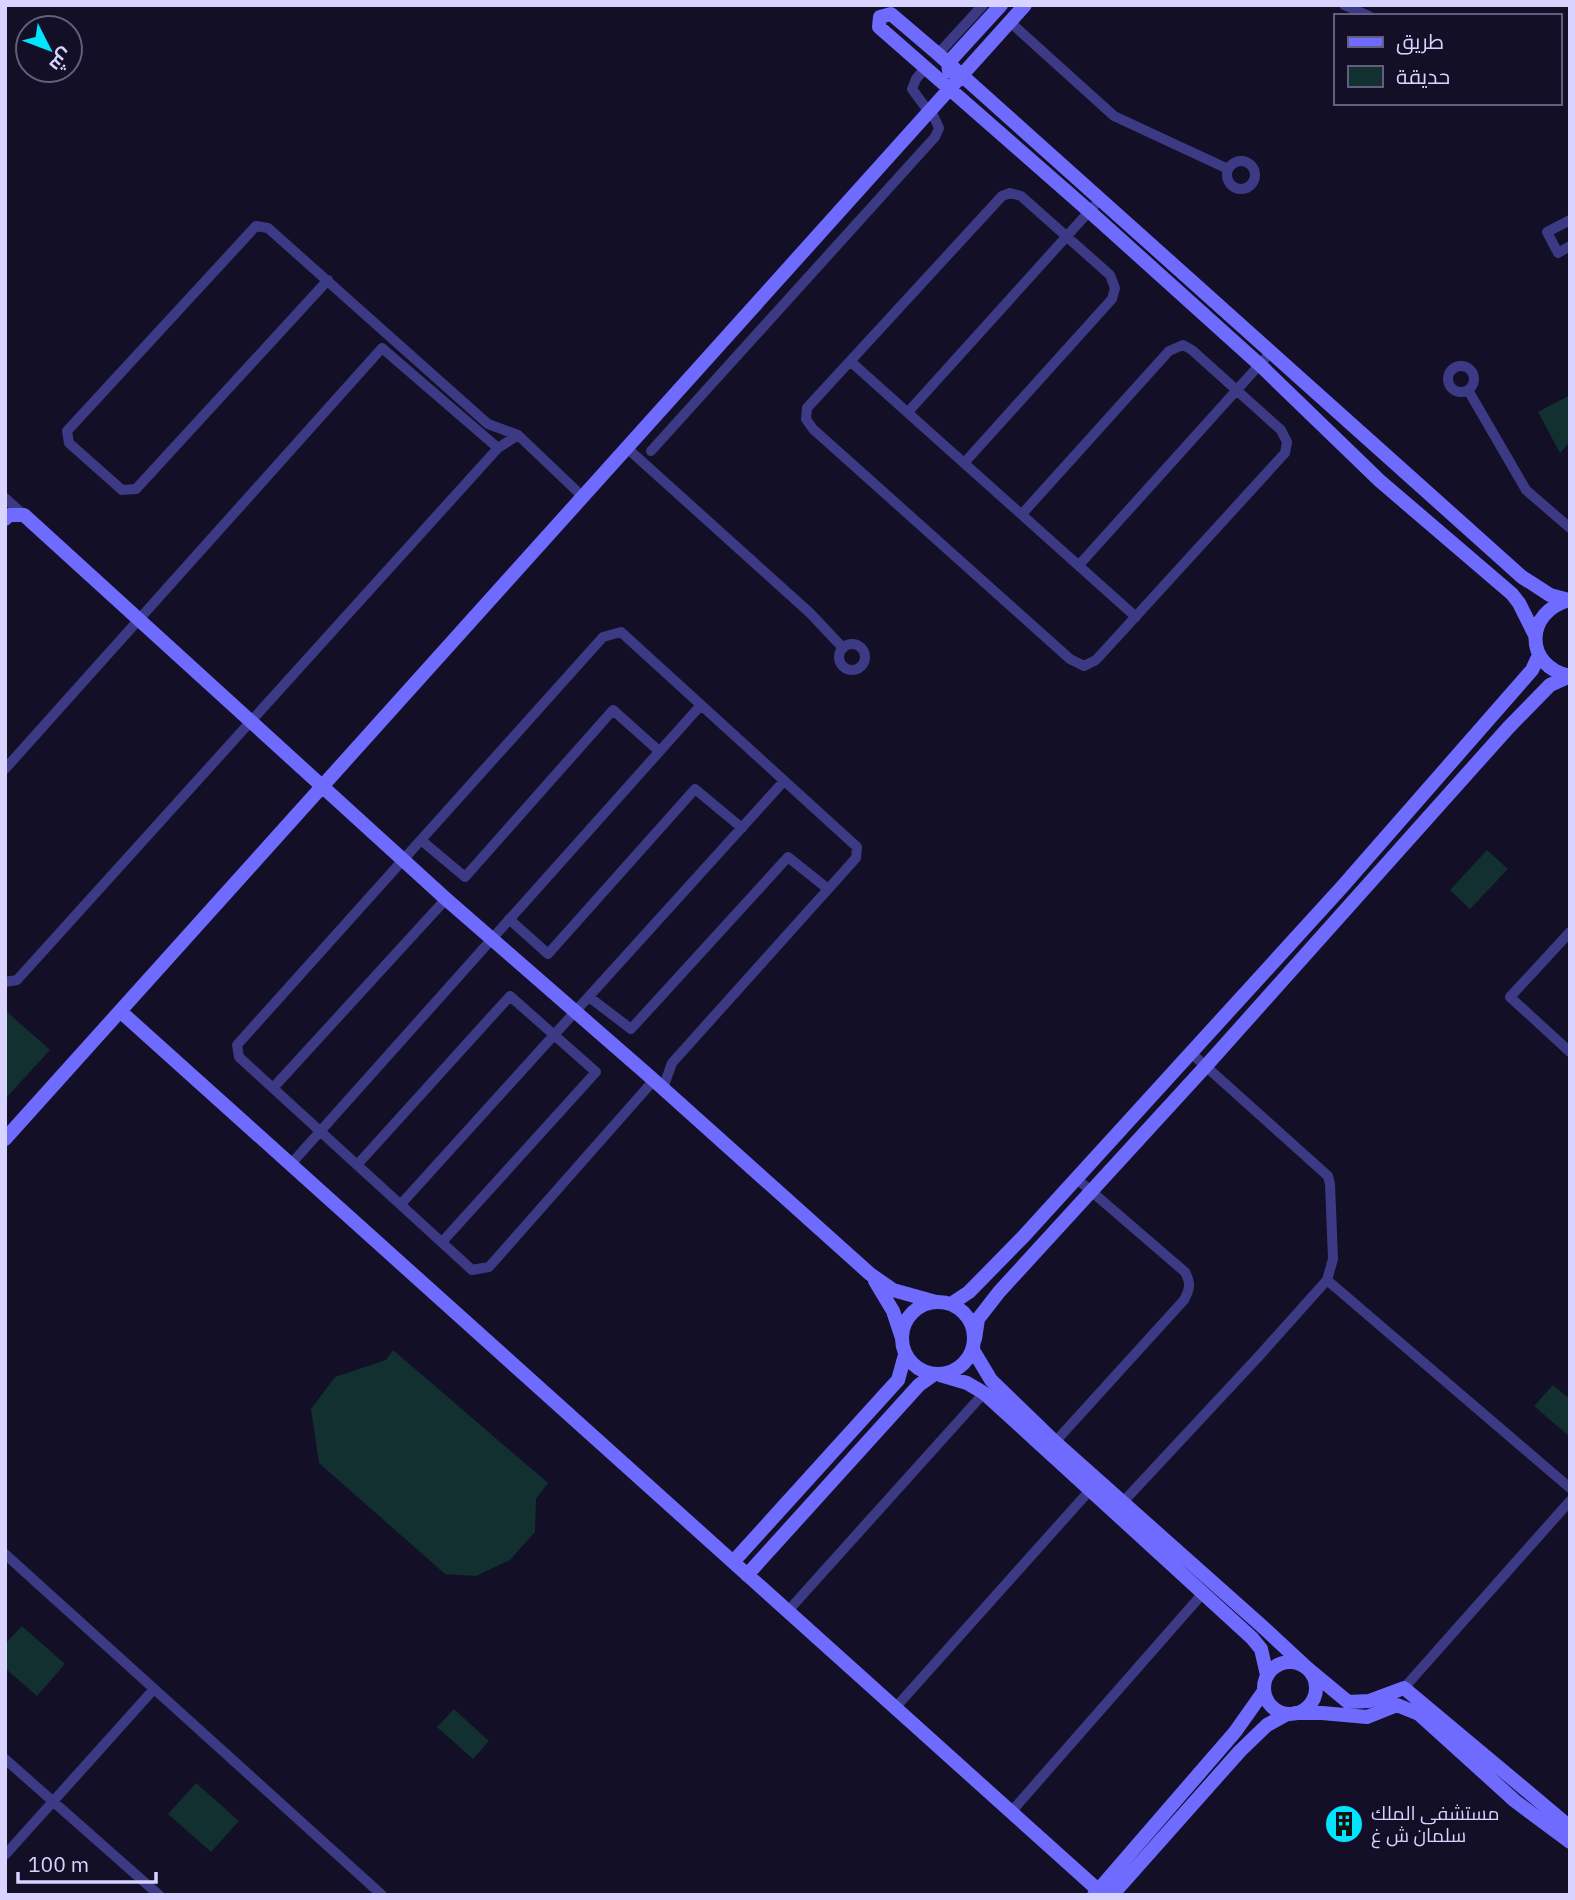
<svg xmlns="http://www.w3.org/2000/svg" width="1575" height="1900" font-family="'IBM Plex Sans',Cairo,sans-serif">
	<style>
		.green { fill: #12302f }
		.lines { fill: none; stroke-linecap: round; stroke-linejoin: round }
		.street { stroke: #3d3a85; stroke-width: 10 }
		.secondary { stroke: #6f6bff; stroke-width: 14 }
		.labels { text-anchor: middle; stroke-width: 5; stroke-linejoin: round; paint-order: stroke }
		.poi-label { font-size: 19px; fill: #d9d4ff; stroke: #130f26; text-anchor: start }
	</style>
	<rect width="100%" height="100%" fill="#130f26"/>
	<path class="green" d="M1570,395v47l-10,11 -22,-41z
		M1487,850l21,19 -38,40 -20,-19z
		M5,1010l45,40 -45,49z
		M393,1350l155,133 -12,16 -1,33 -25,28 -34,16 -31,-2 -126,-111 -8,-54 24,-32 51,-17z
		M1553,1385l17,14v38l-36,-31z
		M22,1626l43,38 -28,32 -32,-28v-24z
		M454,1709l35,32 -16,18 -36,-32z
		M196,1783l43,38 -28,31 -43,-38z"/>
	<g class="lines">
		<path class="street" d="M1344,5l25,11
			M1010,22l104,94 114,53
			M938,54l45,-49
			M925,68l-9,11 -4,10 14,19
			M1227 175a14 14 0 1 1 28 0a14 14 0 1 1-28 0Z
			M1570,220l-23,12 11,21 12,-7
			M328,280l-192,209 -14,1 -53,-47 -2,-12 189,-205 12,2 220,196 30,11 64,61
			M850,361l286,256
			M1448 379a13 13 0 1 1 26 0a13 13 0 1 1-26 0Z
			M1468,390l58,100 44,38
			M908,412l186,-206
			M627,448l183,165 33,35
			M651,451l284,-314 4,-9 -6,-13
			M965,462l147,-163 3,-11 -5,-13 -89,-79 -11,-3 -8,3 -195,212 -1,11 7,10 257,230 14,7 12,-6 189,-207 2,-11 -6,-12 -89,-80 -9,-5 -14,6 -147,163
			M5,498l19,17
			M1079,565l192,-213
			M839 657a13 13 0 1 1 26 0a13 13 0 1 1-26 0Z
			M5,769l377,-421 116,100
			M421,840l44,37 148,-167 46,41
			M509,919l39,35 147,-165 47,39
			M1570,932l-60,65 60,55
			M5,982l12,-2 481,-532 20,-13
			M589,997l42,32 157,-172 40,32
			M654,1080l-165,187 -17,3 -233,-213 -2,-12 366,-408 18,-5 236,215 -1,11 -184,205 -9,25
			M273,1088l173,-189
			M291,1164l410,-459
			M357,1165l153,-169 86,76 -154,170
			M401,1204l383,-423
			M1327,1280l243,208
			M1055,1442l129,-142c6,-11 7,-17 1,-28l-108,-93
			M1123,1502l137,-147 67,-75 6,-21 -3,-75 -2,-8 -137,-123
			M5,1554l377,341
			M787,1612l197,-219
			M1404,1688l166,-187
			M895,1708l196,-219
			M5,1759l154,136
			M1011,1812l193,-220
			M5,1855l149,-166"/>
		<path class="secondary" d="M949,71l-1,-8 53,-58
			M5,519l4,-4h15l422,384 202,176 222,199 23,16 43,12
			M1570,600c-45,11 -47,66 0,76
			M1535,635l-16,-32 -7,-9 -132,-113 -120,-116 -171,-154 -210,-184 1,-10 11,-3 47,40 584,523 28,18 19,5
			M120,1011l978,879
			M5,1139l1020,-1134
			M875,1281l18,30 9,27
			M902 1338a36 36 0 1 1 72 0a36 36 0 1 1-72 0Z
			M951,1304l18,-12 54,-55 319,-350 190,-217 7,-15
			M975,1339l3,-20 21,-27 206,-225 303,-339 42,-43 20,-9
			M973,1350l18,30 64,62 209,186 43,40 41,34 21,-1 35,-13 166,139
			M940,1375l27,8 17,10 268,245 9,11 6,26
			M733,1562l165,-182 7,-25
			M747,1575l172,-190 14,-10
			M1264 1688a26 26 0 1 1 52 0a26 26 0 1 1-52 0Z
			M1295,1713h27l45,4 30,-12 22,9 96,87 55,41
			M1094,1895l141,-163 29,-41
			M1112,1895l128,-144 27,-26 20,-11"/>
	</g>
	<defs>
		<symbol id="building-disc" viewBox="-11 -11 22 22"><circle r="9.5" fill="#00e5ff" stroke="#130f26"/><path d="M-4-6H4V6H1V3H-1V6H-4ZM-2.5-4.3h1.7v1.8h-1.7ZM.8-4.3h1.7v1.8H.8ZM-2.5-1h1.7V.8h-1.7ZM.8-1h1.7V.8H.8Z" fill="#111"/></symbol>
	</defs>
	<g fill-rule="evenodd">
		<use href="#building-disc" x="1322" y="1802" width="44" height="44"/>
	</g>
	<g class="labels">
		<g class="poi-label">
			<text x="1371" y="1820">مستشفى الملك<tspan x="1371" dy="22">سلمان ش غ</tspan></text>
		</g>
	</g>
	<rect width="1575" height="1900" fill="none" stroke="#d9d4ff" stroke-width="14"/>
	<rect x="1334" y="14" width="228" height="91" fill="#130f26" stroke="#625e7d" stroke-width="2"/>
	<rect x="1348" y="37" width="35" height="10" fill="#6f6bff" stroke="#625e7d" stroke-width="2"/>
	<text x="1396" y="49" font-size="21" fill="#d9d4ff">طريق</text>
	<rect x="1348" y="66" width="35" height="21" fill="#12302f" stroke="#625e7d" stroke-width="2"/>
	<text x="1396" y="84" font-size="21" fill="#d9d4ff">حديقة</text>
	<g transform="translate(49 49) rotate(132)"><circle r="33" fill="#130f26" stroke="#625e7d" stroke-width="2"/>
	<path d="M0-5L12 26L0 18L-12 26Z" fill="#00e5ff"/>
	<text y="-10" font-size="19" font-weight="bold" text-anchor="middle" fill="#d9d4ff">ش</text>
	</g>
	<path d="M18 1872v10h138v-10" fill="none" stroke="#d9d4ff" stroke-width="3.5"/>
	<text x="28" y="1872" font-size="21" fill="#d9d4ff" stroke="#130f26" stroke-width="5" paint-order="stroke">100 m</text>
</svg>
